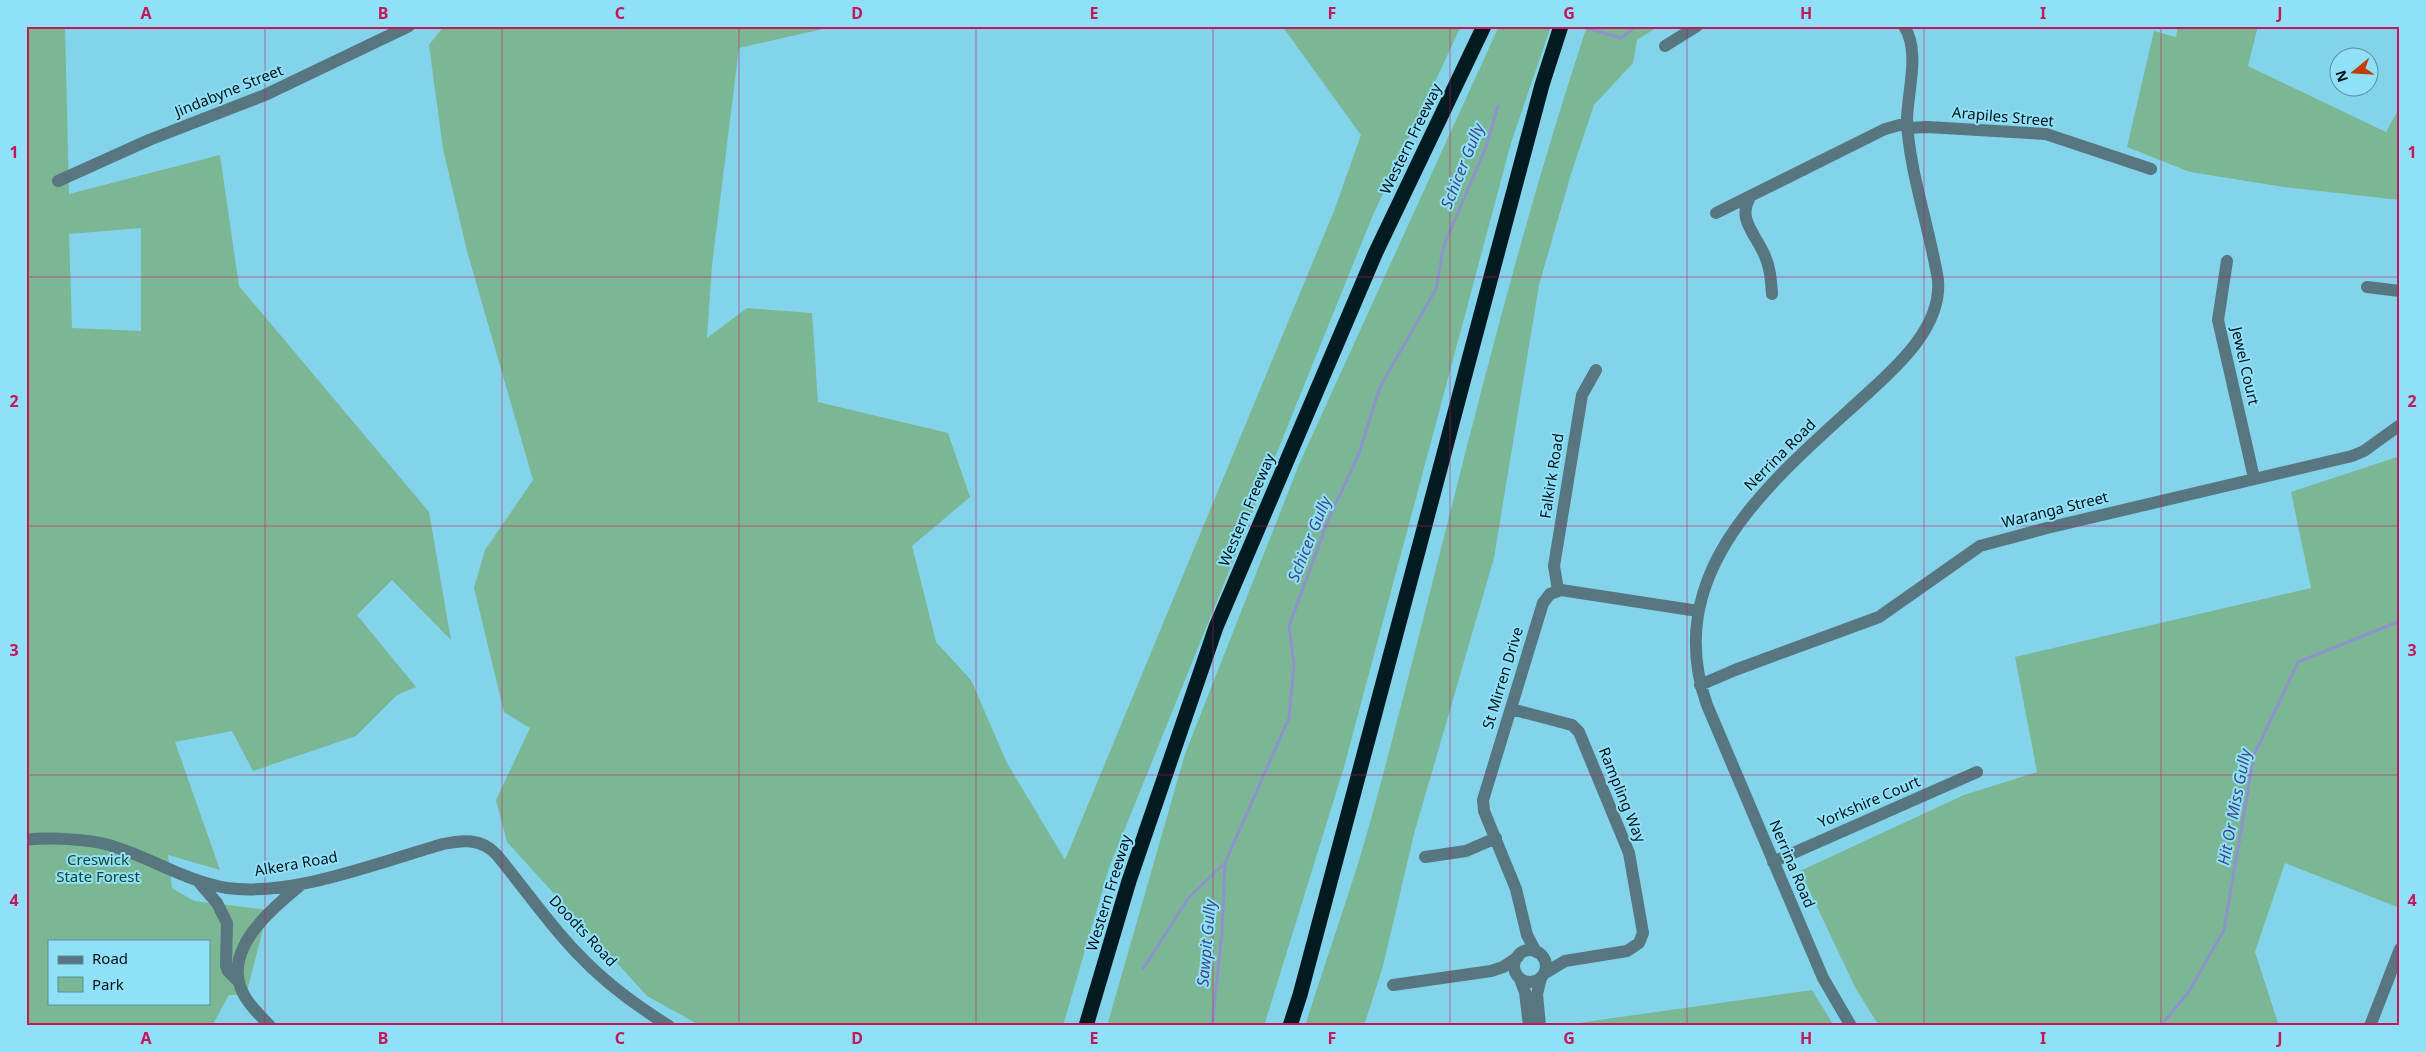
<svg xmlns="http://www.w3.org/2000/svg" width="2426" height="1052" font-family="'Noto Sans',sans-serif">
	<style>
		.green { fill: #7cb795; fill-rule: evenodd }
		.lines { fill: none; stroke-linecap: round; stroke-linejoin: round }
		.stream { stroke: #8c94cb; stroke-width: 3 }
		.minor { stroke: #57767f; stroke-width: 12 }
		.highway { stroke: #021b21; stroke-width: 15 }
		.grid { fill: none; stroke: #c2185b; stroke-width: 1; stroke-opacity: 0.55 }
		.labels { text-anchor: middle; stroke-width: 4; stroke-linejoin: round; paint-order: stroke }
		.street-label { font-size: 15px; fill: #001219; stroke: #90e0f7 }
		.park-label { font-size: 15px; fill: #16462e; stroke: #90e0f7 }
		.water-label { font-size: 16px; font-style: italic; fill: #404489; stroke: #90e0f7 }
		.neatline { fill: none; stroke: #c2185b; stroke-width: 2 }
		.grid-label { font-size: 16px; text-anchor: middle; font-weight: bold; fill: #c2185b }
	</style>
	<rect width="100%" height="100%" fill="#83d3ea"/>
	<path class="green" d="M26,26h39l4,168 151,-39 19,131 190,226 22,128 -59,-60 -35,35 59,72 -19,8 -41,41 -103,35 -21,-40 -57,11 45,128 -52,-15 4,33 22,13 74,9 -22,85h-17l-17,31h-186zM141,228v103l-69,-3 -3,-94zM49,941h160v62h-160z
		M444,26h392l-97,22 -27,217 -5,73 40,-30 65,5 6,89 130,31 22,64 -58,49 24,96 35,38 36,83 58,97 269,-649 27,-76 -79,-109h179l-88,189 -264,653 -46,158h-362l-54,-30 -140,-154 -11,-42 34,-72 -26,-16 -30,-124 11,-38 48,-70 -66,-229 -24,-102 -14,-104z
		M1499,26h52l-40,117 -167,624 -80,259h-157l78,-272 115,-292z
		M1587,26h72l-22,14 -4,23 -39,42 -23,69 -32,111 -45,273 -80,276 -31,132 -19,60h-59c24,-76 52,-152 72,-229 69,-257 126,-518 210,-771z
		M2178,26h80l-10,40 138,66 11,-20 3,1v87l-116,-13 -94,-15 -63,-25 27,-116 22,6z
		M2400,456v452l-115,-45 -30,89 24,74h-400l-23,-37 -56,-118 164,-76 73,-23 -22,-115 296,-69 -20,-96z
		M1812,990l22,36 -270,-1z"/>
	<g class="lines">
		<path class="stream" d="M1580,26l41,12 15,-12
			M1143,969l46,-72 36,-34 64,-145 5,-53 -5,-39 40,-108 29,-62 22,-69 56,-98 8,-44 42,-98 12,-41
			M1212,1026l10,-94 3,-69
			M2160,1026l28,-33 36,-63 30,-175 44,-93 102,-41"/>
		<path class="minor" d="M1665,46l32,-20
			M1908,128l19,-1 119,7 105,35
			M58,181l91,-41 116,-45 144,-69
			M1751,196c-15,22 4,37 13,58 6,12 7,26 8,40
			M1716,213l169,-84 22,-6
			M2227,261l-9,59 36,158
			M2367,287l33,4
			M1558,590l-4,-24 28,-171 14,-25
			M1700,685l35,-15 144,-53 101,-71 67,-18 305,-72 12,-5 36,-26
			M1511,709l61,16 7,7 50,121 14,80 -4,10 -12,8 -62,10 -20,12
			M26,840c22,-3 62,-1 83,5 41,12 76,36 118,43 65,9 153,-26 216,-44 19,-4 38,-6 53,10 27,32 51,68 80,98 27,29 59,53 93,74
			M1425,857l41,-6 30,-13
			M1773,862l204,-90
			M198,881l19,22 10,20 -1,43 2,5 10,10
			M1514 966a16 16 0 1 1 32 0a16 16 0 1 1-32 0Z
			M1536,952l-9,-17 -11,-46 -32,-78 -1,-11 60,-197 7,-9 11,-4 137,21
			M1520,979l5,13 4,34
			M1393,985l98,-14 12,-4 15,-10
			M270,1026c-9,-10 -21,-20 -27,-33 -22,-43 29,-85 59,-109
			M1540,1026l-3,-32 4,-16
			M1851,1026l-28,-48 -116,-273c-49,-138 72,-230 162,-313 31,-28 73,-67 69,-112 -8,-50 -29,-110 -31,-159 0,-29 14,-69 -3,-95
			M2370,1026l30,-77"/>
		<path class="highway" d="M1086,1026l43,-145 87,-254 159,-373 109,-228
			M1290,1026l10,-31 242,-910 19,-59"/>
	</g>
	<path class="grid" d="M265,26v1000M502,26v1000M739,26v1000M976,26v1000M1213,26v1000M1450,26v1000M1687,26v1000M1924,26v1000M2161,26v1000M26,277h2374M26,526h2374M26,775h2374"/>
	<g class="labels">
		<g class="street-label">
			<text transform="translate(229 91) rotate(-22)" y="5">Jindabyne Street</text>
			<text transform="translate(2003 117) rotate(5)" y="5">Arapiles Street</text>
			<text transform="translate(1411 139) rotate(-64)" y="5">Western Freeway</text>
			<text transform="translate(2245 366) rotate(77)" y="5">Jewel Court</text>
			<text transform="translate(1780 455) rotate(-45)" y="5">Nerrina Road</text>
			<text transform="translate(1552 476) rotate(-81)" y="5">Falkirk Road</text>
			<text transform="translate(1247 510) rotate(-67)" y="5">Western Freeway</text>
			<text transform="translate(2055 510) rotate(-14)" y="5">Waranga Street</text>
			<text transform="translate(1503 678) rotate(-73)" y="5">St Mirren Drive</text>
			<text transform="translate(1622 795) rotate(68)" y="5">Rampling Way</text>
			<text transform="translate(1869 802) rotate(-23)" y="5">Yorkshire Court</text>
			<text transform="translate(296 864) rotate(-10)" y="5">Alkera Road</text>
			<text transform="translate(1792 864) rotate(67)" y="5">Nerrina Road</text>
			<text transform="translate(1109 893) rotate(-73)" y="5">Western Freeway</text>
			<text transform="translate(583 931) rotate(47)" y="5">Doodts Road</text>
		</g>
		<g class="park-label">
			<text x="98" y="865">Creswick<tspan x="98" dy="17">State Forest</tspan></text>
		</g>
		<g class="water-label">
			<text transform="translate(1462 166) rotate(-68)" y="6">Schicer Gully</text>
			<text transform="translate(1309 539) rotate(-68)" y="6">Schicer Gully</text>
			<text transform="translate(2234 807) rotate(-79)" y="6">Hit Or Miss Gully</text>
			<text transform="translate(1206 943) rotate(-85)" y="6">Sawpit Gully</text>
		</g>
	</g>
	<rect width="2426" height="1052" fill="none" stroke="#90e0f7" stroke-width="55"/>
	<rect x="48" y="940" width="162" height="65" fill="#90e0f7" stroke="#568e9e"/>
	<rect x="58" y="956" width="25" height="8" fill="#57767f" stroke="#568e9e"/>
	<text x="92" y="964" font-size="15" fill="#001219">Road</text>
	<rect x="58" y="977" width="25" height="15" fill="#7cb795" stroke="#568e9e"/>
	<text x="92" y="990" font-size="15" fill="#001219">Park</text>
	<g transform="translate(2354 72) rotate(252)"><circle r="24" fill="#90e0f7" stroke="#568e9e"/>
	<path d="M0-4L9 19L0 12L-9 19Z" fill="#c33c00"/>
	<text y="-8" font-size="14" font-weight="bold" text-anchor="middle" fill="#001219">N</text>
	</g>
	<rect x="28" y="28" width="2370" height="996" class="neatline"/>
	<g class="grid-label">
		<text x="146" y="19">A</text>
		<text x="383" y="19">B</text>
		<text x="620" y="19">C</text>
		<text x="857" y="19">D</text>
		<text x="1094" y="19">E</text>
		<text x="1332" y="19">F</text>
		<text x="1569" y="19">G</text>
		<text x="1806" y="19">H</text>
		<text x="2043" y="19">I</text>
		<text x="2280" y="19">J</text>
		<text x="14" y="158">1</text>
		<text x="2412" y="158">1</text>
		<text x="14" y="407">2</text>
		<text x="2412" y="407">2</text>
		<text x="14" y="656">3</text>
		<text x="2412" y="656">3</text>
		<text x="14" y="906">4</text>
		<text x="2412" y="906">4</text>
		<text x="146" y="1044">A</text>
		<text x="383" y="1044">B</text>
		<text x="620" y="1044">C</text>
		<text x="857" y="1044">D</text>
		<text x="1094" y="1044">E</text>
		<text x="1332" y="1044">F</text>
		<text x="1569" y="1044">G</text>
		<text x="1806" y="1044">H</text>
		<text x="2043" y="1044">I</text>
		<text x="2280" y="1044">J</text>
	</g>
</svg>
